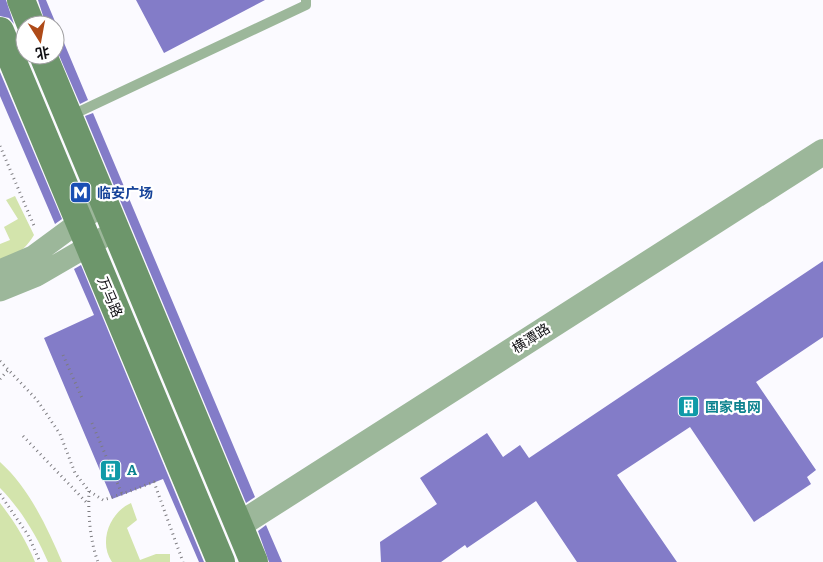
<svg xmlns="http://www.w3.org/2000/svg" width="823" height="562" font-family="Bitter,'Noto Sans SC',serif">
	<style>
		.green { fill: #d3e4ac }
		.building { fill: #837cc8 }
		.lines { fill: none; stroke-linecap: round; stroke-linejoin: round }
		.path { stroke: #7d7c80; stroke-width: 3; stroke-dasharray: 1 4; stroke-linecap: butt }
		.service { stroke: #9cb79a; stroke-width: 10 }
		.minor { stroke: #9cb79a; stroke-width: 21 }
		.tertiary { stroke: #9cb79a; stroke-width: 26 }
		.secondary { stroke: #6d966b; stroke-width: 28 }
		.labels { text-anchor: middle; stroke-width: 4.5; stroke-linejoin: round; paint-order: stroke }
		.transit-label { font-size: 14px; font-weight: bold; fill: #164399; stroke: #fff; text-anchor: start }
		.street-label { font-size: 14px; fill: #111014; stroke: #fff }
		.culture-label { font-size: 14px; font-weight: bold; fill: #0d838f; stroke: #fff; text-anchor: start }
	</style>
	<rect width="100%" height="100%" fill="#fbfaff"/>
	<path class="green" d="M15,196l19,39c-9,15 -18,21 -34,26v-17l10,-4 -6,-13 14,-8 -12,-19z
		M0,462c29,26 47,65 62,100h-14c-11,-26 -28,-54 -48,-74z
		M0,503c14,18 26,37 35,59h-35z
		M131,503l6,17 -10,8 13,32 16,-6h14v8h-58c-14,-20 -2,-50 19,-59z"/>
	<path class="building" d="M0,0h6l8,24 -5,-6 -9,-2z
		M38,0h8l42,100 -8,4 -25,-58v-21h-9z
		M136,0h129l-101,53z
		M0,72l62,147 -7,5 -55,-128z
		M93,113l162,384 -9,6 -161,-387z
		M823,261v76l-67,45 60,88 -9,7 4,7 -57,38 -64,-95 -73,48 60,87h-100l-41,-61 -69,47 -2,-3 -24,17h-60l-1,-20 57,-38 -17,-26 67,-45 16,24 17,-12 9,13z
		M81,265l123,297h-5l-36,-83 -51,20 -68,-161 50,-23 -20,-46z
		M266,525l16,37h-13l-11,-31z"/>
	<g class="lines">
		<path class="path" d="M0,146l35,82
			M63,355l19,43
			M0,361l37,39 23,34 15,39 14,18 14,9 19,-6 32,-12 29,80
			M0,379l9,-10
			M92,423l30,71
			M23,436l65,68
			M89,491c-1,23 1,50 9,71
			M0,494l28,41 12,27"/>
		<path class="service" d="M70,116l236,-111v-5"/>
		<path class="minor" d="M0,270l33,-14 72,-53
			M0,291l37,-15 79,-46"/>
		<path class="tertiary" d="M239,525l584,-373"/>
		<path class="secondary" d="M21,0l10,25
			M0,31l221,531
			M43,55l211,507"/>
	</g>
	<defs>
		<symbol id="metro-square" viewBox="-11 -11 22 22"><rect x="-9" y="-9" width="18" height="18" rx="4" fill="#1a4fb4" stroke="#fff"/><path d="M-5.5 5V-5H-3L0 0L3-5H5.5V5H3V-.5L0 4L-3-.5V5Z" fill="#fff"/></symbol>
		<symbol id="building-square" viewBox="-11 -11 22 22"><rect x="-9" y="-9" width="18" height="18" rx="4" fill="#0f9aa8" stroke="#fff"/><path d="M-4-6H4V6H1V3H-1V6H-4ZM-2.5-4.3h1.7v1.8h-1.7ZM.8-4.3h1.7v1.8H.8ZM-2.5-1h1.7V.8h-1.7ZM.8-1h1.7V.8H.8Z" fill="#fff"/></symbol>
	</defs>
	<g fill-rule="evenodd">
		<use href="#metro-square" x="68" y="180" width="25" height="25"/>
		<use href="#building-square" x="676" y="394" width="25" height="25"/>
		<use href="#building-square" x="98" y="458" width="25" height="25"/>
	</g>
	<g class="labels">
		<g class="transit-label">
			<text x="97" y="198">临安广场</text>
		</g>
		<g class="street-label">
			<text transform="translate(110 297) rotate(67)" y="5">万马路</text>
			<text transform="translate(531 338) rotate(-33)" y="5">横潭路</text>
		</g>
		<g class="culture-label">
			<text x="705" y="412">国家电网</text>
			<text x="127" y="475">A</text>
		</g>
	</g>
	<g transform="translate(40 40) rotate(169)"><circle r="24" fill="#ffffff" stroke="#a09fa1"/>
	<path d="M0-4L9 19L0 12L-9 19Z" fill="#ae4a18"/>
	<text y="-8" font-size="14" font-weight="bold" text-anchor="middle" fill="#111014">北</text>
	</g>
</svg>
